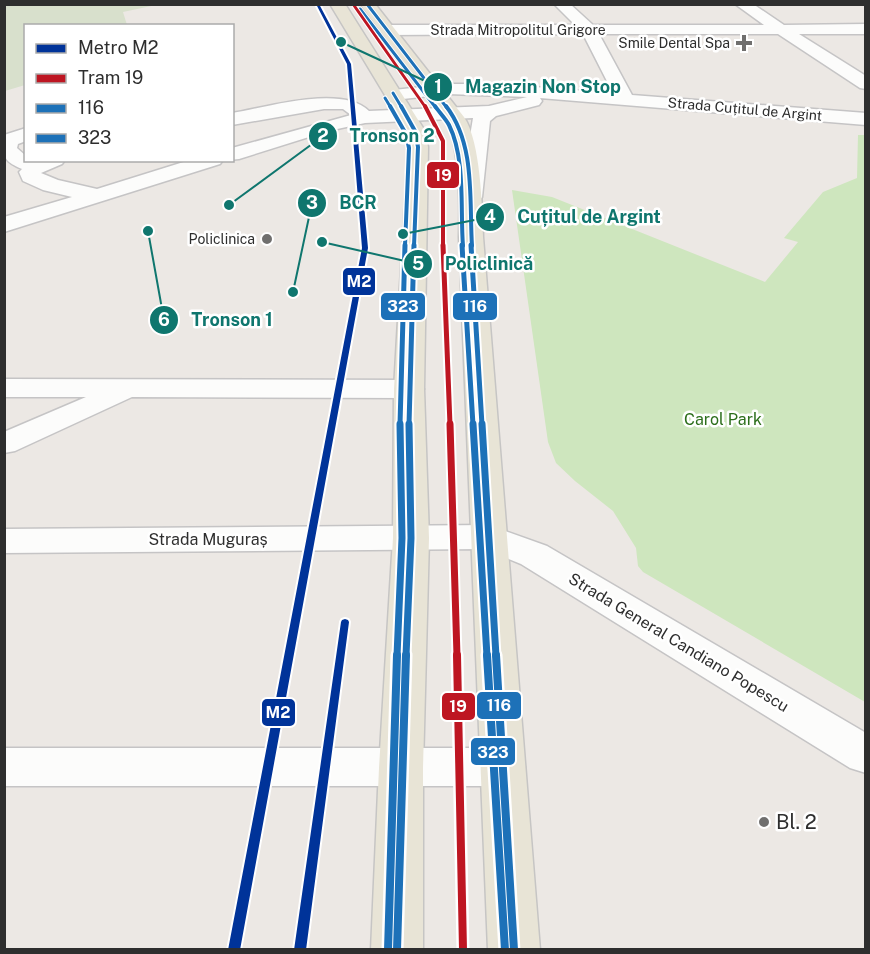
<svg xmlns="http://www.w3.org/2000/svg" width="870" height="954" font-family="'Public Sans',sans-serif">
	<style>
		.green { fill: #cee6be }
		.cemetery { fill: #d8e0cc }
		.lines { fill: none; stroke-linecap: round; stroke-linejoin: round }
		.minor-casing { stroke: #c5c4c5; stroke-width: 3 }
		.major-casing { stroke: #c6c5c4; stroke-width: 3 }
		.minor { fill: #fcfcfb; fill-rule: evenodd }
		.major { fill: #e8e4d6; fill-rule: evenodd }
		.bus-1-far4-casing { stroke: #fff; stroke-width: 5 }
		.bus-1-far3-casing { stroke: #fff; stroke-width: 7 }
		.bus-1-far2-casing { stroke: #fff; stroke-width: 9 }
		.bus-1-far1-casing { stroke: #fff; stroke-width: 11 }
		.bus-1-casing { stroke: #fff; stroke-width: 13 }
		.bus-2-far4-casing { stroke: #fff; stroke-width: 5 }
		.bus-2-far3-casing { stroke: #fff; stroke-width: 7 }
		.bus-2-far2-casing { stroke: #fff; stroke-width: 9 }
		.bus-2-far1-casing { stroke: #fff; stroke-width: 11 }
		.bus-2-casing { stroke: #fff; stroke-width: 13 }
		.bus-1-far4 { stroke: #1d71b8; stroke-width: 3 }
		.bus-1-far3 { stroke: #1d71b8; stroke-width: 4 }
		.bus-1-far2 { stroke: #1d71b8; stroke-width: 5 }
		.bus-1-far1 { stroke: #1d71b8; stroke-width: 7 }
		.bus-1 { stroke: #1d71b8; stroke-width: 8 }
		.bus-2-far4 { stroke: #1d71b8; stroke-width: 3 }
		.bus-2-far3 { stroke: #1d71b8; stroke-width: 4 }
		.bus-2-far2 { stroke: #1d71b8; stroke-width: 5 }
		.bus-2-far1 { stroke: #1d71b8; stroke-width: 7 }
		.bus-2 { stroke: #1d71b8; stroke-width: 8 }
		.tram-1-far4-casing { stroke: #fff; stroke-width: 5 }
		.tram-1-far3-casing { stroke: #fff; stroke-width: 7 }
		.tram-1-far2-casing { stroke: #fff; stroke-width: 9 }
		.tram-1-far1-casing { stroke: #fff; stroke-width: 11 }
		.tram-1-casing { stroke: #fff; stroke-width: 13 }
		.tram-1-far4 { stroke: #be1622; stroke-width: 3 }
		.tram-1-far3 { stroke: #be1622; stroke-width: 4 }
		.tram-1-far2 { stroke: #be1622; stroke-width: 5 }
		.tram-1-far1 { stroke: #be1622; stroke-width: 7 }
		.tram-1 { stroke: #be1622; stroke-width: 8 }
		.metro-1-casing { stroke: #fff; stroke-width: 4 }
		.metro-1 { fill: #039; fill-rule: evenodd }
		.poi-dot { fill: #706f6e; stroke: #fff; stroke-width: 2 }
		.labels { text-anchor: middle; stroke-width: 5; stroke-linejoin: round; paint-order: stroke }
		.far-street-label { font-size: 14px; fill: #2e2e2e; stroke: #fff }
		.far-poi-label { font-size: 14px; fill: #2e2e2e; stroke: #fff; text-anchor: end }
		.park-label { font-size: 16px; fill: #2c6e1b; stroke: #fff }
		.street-label { font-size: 16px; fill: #2e2e2e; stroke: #fff }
		.near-poi-label { font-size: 20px; fill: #2e2e2e; stroke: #fff; text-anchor: start }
		.leader { fill: none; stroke: #0f766e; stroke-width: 2 }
		.callout-dot { fill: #0f766e; stroke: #fff; stroke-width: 2 }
		.mark-label { font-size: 18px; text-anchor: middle; font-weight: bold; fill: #fff }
		.callout-label { font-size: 18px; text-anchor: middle; font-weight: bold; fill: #0f766e; stroke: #fff; stroke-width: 5; stroke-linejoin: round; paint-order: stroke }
		.line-badge { stroke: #fff; stroke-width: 2 }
		.badge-label { font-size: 16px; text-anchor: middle; font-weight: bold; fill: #fff }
	</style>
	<rect width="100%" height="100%" fill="#ece8e4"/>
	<path class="green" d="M858,135h8l-1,567 -222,-130 -5,-6 -2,-18 -23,-37 -38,-30 -19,-18 -8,-21 -36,-252 40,7 213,85 33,-40 -14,-4 39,-46 34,-14z"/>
	<path class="cemetery" d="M5,4h151v1l-33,7 4,13 -101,1 -1,59 -20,6z"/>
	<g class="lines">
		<defs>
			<path id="minor" d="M554,4h16l23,21h171l-29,-21h18l31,21 82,-1v10h-67l67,42v13l-6,-1 -82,-54h-179l33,61 234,18v12l-326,-27 2,3 -3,4 -43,11 -6,5 -8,76 -3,5 -8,2 -8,-2 -3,-5 13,-79 -108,5 -37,8 -89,28 -10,1h3v-12l119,-33 -8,-6h-19l-92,16v-12c36,-6 110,-29 137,-2l120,-5 38,-9 -79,-3 -54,6 -6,-1 -3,-4 3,-4 6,-1 54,-6h48l117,9 -30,-59 -197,1 -8,-5 8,-5h189z
				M26,128v13l-8,3 -1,4 9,8v4h39l-3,4 -21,9 17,7 39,9 93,-29h33l-3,4 -216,68v-15l68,-20 -29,-7 -20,-9 -4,-9 3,-3c-21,-9 -18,-13 -18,-34z
				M4,379l405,1 10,3 5,6 -5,6 -10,3 -277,-1 -117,54 -11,2v-21l82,-35h-82z
				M488,525l59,21 319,187v40l-16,-5 -329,-204 -37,-15 -480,4v-24z
				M4,748h499l16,6 6,13 -6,13 -16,6h-499z"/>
			<path id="major" d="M330,4h15l70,111 10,16 3,16 -4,242 5,149 -6,230v182h-52l8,-182 14,-230 1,-149 14,-242 -3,-16 -8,-16z
				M360,4h15l89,113c17,26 18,89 19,120l57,713h-52l-29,-713c1,-38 1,-79 -11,-115z"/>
		</defs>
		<use href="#minor" class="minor-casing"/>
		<use href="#major" class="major-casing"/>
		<use href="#minor" class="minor"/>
		<use href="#major" class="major"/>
		<defs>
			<path id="bus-1-far4" d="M367,4l80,104
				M393,93l9,15"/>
			<path id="bus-1-far3" d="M401,106l14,25 3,16 -4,99
				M446,106c30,39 23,94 26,140"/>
			<path id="bus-1-far2" d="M471,245l11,180
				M409,425l5,-180"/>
			<path id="bus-1-far1" d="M482,424l14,232
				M406,656l5,-118 -2,-114"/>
			<path id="bus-1" d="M496,655l18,295
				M397,950l9,-295"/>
			<path id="bus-2-far4" d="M360,9l76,99
				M385,98l6,10"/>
			<path id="bus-2-far3" d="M390,106l16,28 3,14 -4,98
				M435,106c4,6 11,13 14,19 17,34 11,85 14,121"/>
			<path id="bus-2-far2" d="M462,245l11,180
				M400,425l5,-180"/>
			<path id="bus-2-far1" d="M473,424l14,232
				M397,656l5,-118 -2,-114"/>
			<path id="bus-2" d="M487,655l18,295
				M388,950l9,-295"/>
		</defs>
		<use href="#bus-1-far4" class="bus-1-far4-casing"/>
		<use href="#bus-1-far3" class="bus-1-far3-casing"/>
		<use href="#bus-1-far2" class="bus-1-far2-casing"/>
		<use href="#bus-1-far1" class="bus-1-far1-casing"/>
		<use href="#bus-1" class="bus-1-casing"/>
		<use href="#bus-2-far4" class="bus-2-far4-casing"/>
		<use href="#bus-2-far3" class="bus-2-far3-casing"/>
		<use href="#bus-2-far2" class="bus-2-far2-casing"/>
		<use href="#bus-2-far1" class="bus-2-far1-casing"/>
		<use href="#bus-2" class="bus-2-casing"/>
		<use href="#bus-1-far4" class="bus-1-far4"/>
		<use href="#bus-1-far3" class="bus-1-far3"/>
		<use href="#bus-1-far2" class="bus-1-far2"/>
		<use href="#bus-1-far1" class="bus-1-far1"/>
		<use href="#bus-1" class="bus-1"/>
		<use href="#bus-2-far4" class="bus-2-far4"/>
		<use href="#bus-2-far3" class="bus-2-far3"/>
		<use href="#bus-2-far2" class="bus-2-far2"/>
		<use href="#bus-2-far1" class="bus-2-far1"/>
		<use href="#bus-2" class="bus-2"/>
		<defs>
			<path id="tram-1-far4" d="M353,4l73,104"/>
			<path id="tram-1-far3" d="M425,106l18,35v105"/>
			<path id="tram-1-far2" d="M443,245l7,180"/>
			<path id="tram-1-far1" d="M450,424l7,232"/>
			<path id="tram-1" d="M457,655l6,295"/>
		</defs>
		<use href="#tram-1-far4" class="tram-1-far4-casing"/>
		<use href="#tram-1-far3" class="tram-1-far3-casing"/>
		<use href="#tram-1-far2" class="tram-1-far2-casing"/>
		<use href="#tram-1-far1" class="tram-1-far1-casing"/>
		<use href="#tram-1" class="tram-1-casing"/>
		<use href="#tram-1-far4" class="tram-1-far4"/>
		<use href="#tram-1-far3" class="tram-1-far3"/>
		<use href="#tram-1-far2" class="tram-1-far2"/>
		<use href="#tram-1-far1" class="tram-1-far1"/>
		<use href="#tram-1" class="tram-1"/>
		<defs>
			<path id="metro-1" d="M316,4h3l32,60 17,184 -128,702h-12l134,-702 -15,-184z
				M345,619l3,1 1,2 -43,328h-12l47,-328 1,-2z"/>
		</defs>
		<use href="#metro-1" class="metro-1-casing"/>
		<use href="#metro-1" class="metro-1"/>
	</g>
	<g class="poi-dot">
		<path d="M741 34h6v6h6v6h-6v6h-6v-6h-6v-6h6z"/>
		<circle cx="267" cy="239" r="6"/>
		<circle cx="764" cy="822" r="6"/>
	</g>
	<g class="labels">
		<g class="far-street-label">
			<text x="518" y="35">Strada Mitropolitul Grigore</text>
			<text transform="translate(745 109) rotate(5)" y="5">Strada Cuțitul de Argint</text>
		</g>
		<g class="far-poi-label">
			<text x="730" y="48">Smile Dental Spa</text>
			<text x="255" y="244">Policlinica</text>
		</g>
		<g class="park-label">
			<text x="723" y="425">Carol Park</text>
		</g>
		<g class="street-label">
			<text x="208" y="545">Strada Muguraș</text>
			<text transform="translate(679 642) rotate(31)" y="6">Strada General Candiano Popescu</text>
		</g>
		<g class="near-poi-label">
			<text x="776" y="829">Bl. 2</text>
		</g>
	</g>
	<path class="leader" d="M341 42L438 87M229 205L323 136M293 292L312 203M403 234L490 217M322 242L418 264M148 231L164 320"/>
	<g class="callout-dot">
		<circle cx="341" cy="42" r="6"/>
		<circle cx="229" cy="205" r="6"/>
		<circle cx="293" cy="292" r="6"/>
		<circle cx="403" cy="234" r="6"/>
		<circle cx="322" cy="242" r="6"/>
		<circle cx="148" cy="231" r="6"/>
		<circle cx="438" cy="87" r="15"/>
		<circle cx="323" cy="136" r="15"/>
		<circle cx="312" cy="203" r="15"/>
		<circle cx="490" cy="217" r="15"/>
		<circle cx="418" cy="264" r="15"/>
		<circle cx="164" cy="320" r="15"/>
	</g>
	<g class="mark-label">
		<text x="438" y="93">1</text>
		<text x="323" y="142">2</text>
		<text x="312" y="209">3</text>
		<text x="490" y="223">4</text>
		<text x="418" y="270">5</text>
		<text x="164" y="326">6</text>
	</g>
	<g class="callout-label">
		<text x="543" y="93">Magazin Non Stop</text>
		<text x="392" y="142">Tronson 2</text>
		<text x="358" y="209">BCR</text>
		<text x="589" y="223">Cuțitul de Argint</text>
		<text x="489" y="270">Policlinică</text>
		<text x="232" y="326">Tronson 1</text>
	</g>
	<g class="line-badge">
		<rect x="426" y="161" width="34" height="28" rx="6" fill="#be1622"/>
		<rect x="342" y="267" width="34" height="29" rx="6" fill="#039"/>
		<rect x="380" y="292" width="46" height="29" rx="6" fill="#1d71b8"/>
		<rect x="452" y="292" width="46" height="29" rx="6" fill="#1d71b8"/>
		<rect x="476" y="691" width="46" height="29" rx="6" fill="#1d71b8"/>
		<rect x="441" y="692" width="35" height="29" rx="6" fill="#be1622"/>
		<rect x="261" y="698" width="35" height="29" rx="6" fill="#039"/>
		<rect x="470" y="737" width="46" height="29" rx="6" fill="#1d71b8"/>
	</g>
	<g class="badge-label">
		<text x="443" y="181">19</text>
		<text x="359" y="287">M2</text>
		<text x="403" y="312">323</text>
		<text x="475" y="312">116</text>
		<text x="499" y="711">116</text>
		<text x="458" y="712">19</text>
		<text x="278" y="718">M2</text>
		<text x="493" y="758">323</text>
	</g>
	<rect width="870" height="954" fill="none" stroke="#2e2e2e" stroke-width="12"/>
	<rect x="24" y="24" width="210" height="138" fill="#ffffff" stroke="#ababab" stroke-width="1.5"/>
	<rect x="36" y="44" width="30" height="9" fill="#003399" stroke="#ababab" stroke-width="1.5"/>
	<text x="78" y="54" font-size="18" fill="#2e2e2e">Metro M2</text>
	<rect x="36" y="74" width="30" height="9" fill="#be1622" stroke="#ababab" stroke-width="1.5"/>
	<text x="78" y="84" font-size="18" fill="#2e2e2e">Tram 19</text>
	<rect x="36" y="104" width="30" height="9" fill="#1d71b8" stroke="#ababab" stroke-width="1.5"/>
	<text x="78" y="114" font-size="18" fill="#2e2e2e">116</text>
	<rect x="36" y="134" width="30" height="9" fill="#1d71b8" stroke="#ababab" stroke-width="1.5"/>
	<text x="78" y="144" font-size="18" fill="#2e2e2e">323</text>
</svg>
